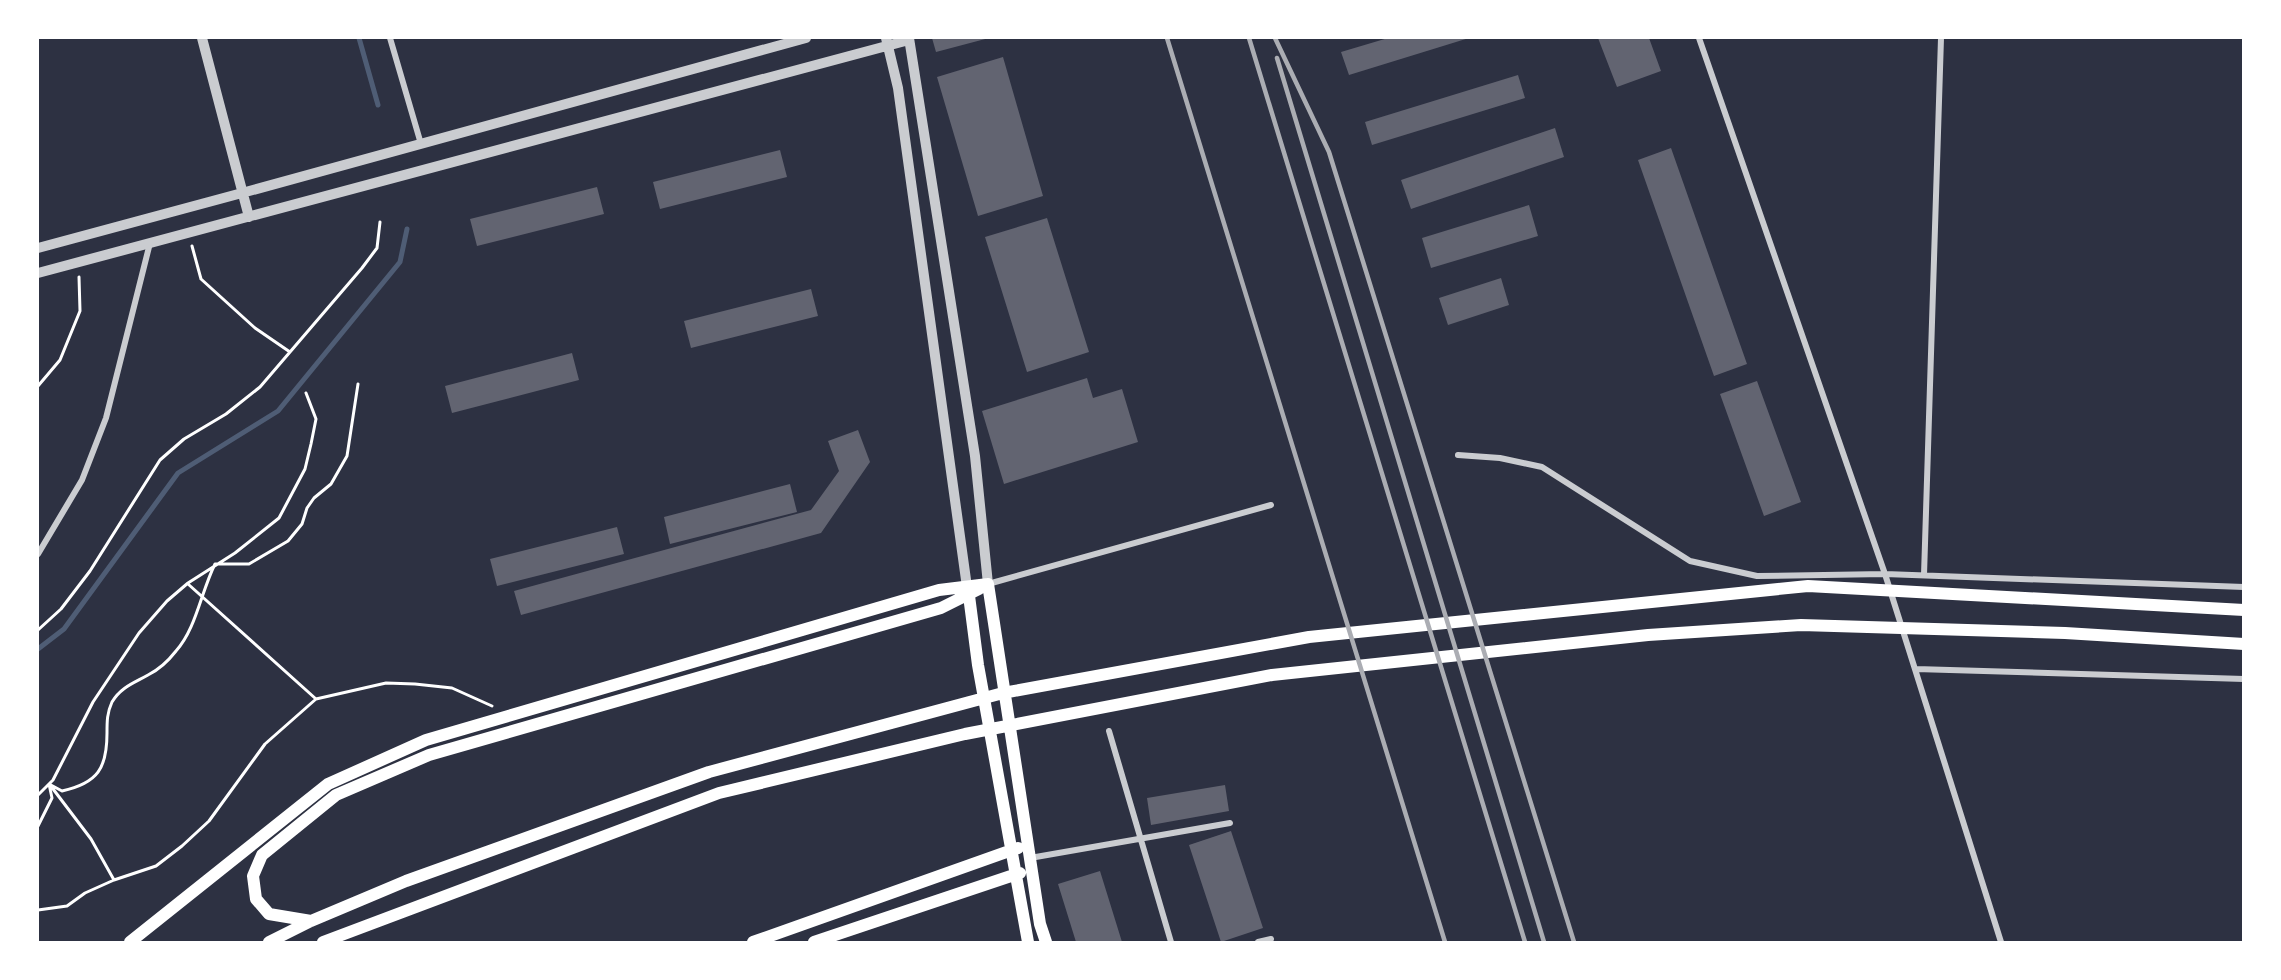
<svg xmlns="http://www.w3.org/2000/svg" width="2281" height="980" font-family="'Noto Sans',sans-serif">
	<style>
		.lines { fill: none; stroke-linecap: round; stroke-linejoin: round }
		.stream { stroke: #4f5d75; stroke-width: 5 }
		.building { fill: #626471 }
		.path { stroke: #fff; stroke-width: 3 }
		.minor { stroke: #caccd0; stroke-width: 6 }
		.tertiary { stroke: #caccd0; stroke-width: 10 }
		.secondary { stroke: #fff; stroke-width: 12 }
		.rail { stroke: #abadb3; stroke-width: 4.5 }
	</style>
	<rect width="100%" height="100%" fill="#2d3142"/>
	<g class="lines">
		<path class="stream" d="M359,38l19,67
			M38,649l26,-20 114,-156 100,-62 122,-149 7,-33"/>
	</g>
	<path class="building" d="M932,38h57l-53,14z
		M1388,38h81l-120,37 -8,-23z
		M1598,38h51l12,33 -44,16z
		M1003,57l40,139 -65,20 -41,-139z
		M1518,75l7,23 -153,47 -7,-23z
		M1555,128l9,29 -153,52 -10,-29z
		M1671,148l76,216 -33,12 -76,-216z
		M780,150l7,27 -127,32 -7,-27z
		M597,187l7,27 -127,32 -7,-27z
		M1529,205l9,31 -107,32 -9,-30z
		M1047,218l42,134 -62,20 -42,-135z
		M1501,278l8,27 -61,20 -9,-27z
		M811,289l7,27 -127,32 -7,-27z
		M572,353l7,27 -127,33 -7,-27z
		M1087,378l6,20 29,-9 16,53 -134,42 -22,-73z
		M1757,381l44,121 -37,14 -44,-122z
		M858,430l12,32 -49,71 -300,82 -7,-24 297,-81 28,-39 -11,-30z
		M790,484l7,28 -127,32 -6,-27z
		M617,527l7,27 -127,32 -7,-27z
		M1225,785l4,26 -78,14 -4,-27z
		M1231,831l32,97 -42,14 -32,-97z
		M1100,871l22,71h-46l-18,-58z"/>
	<g class="lines">
		<path class="path" d="M192,246l9,33 54,49 35,24
			M38,386l22,-26 20,-49 -1,-34
			M188,584l128,115
			M38,630l23,-21 29,-38 70,-111 24,-21 42,-25 34,-27 102,-119 15,-20 3,-26
			M50,785l41,54 23,41
			M38,795l15,-15 40,-78 46,-69 28,-32 21,-18 47,-30 44,-35 26,-49 6,-25 5,-25 -10,-26
			M38,826l14,-28 -3,-14 13,7c36,-8 45,-23 45,-58 0,-12 0,-20 5,-31 9,-15 22,-19 36,-27 10,-5 21,-15 28,-24 20,-22 25,-59 39,-87h34l39,-23 14,-17 5,-16 7,-10 17,-14 16,-28 11,-72
			M38,910l29,-4 18,-13 29,-13 42,-14 26,-20 27,-25 56,-77 51,-45 70,-16 29,1 37,4 40,18"/>
		<path class="minor" d="M390,38l31,106
			M1699,38l186,536 116,368
			M1458,455l42,3 42,9 148,94 67,15 128,-2 359,13
			M38,554l44,-74 24,-62 44,-175
			M1924,575l17,-537
			M988,584l283,-79
			M1916,669l328,10
			M1109,731l62,211
			M1030,858l200,-35
			M1258,942l13,-3"/>
		<path class="tertiary" d="M202,38l47,179
			M886,38l12,50 69,499
			M909,38l66,418 13,128
			M38,248l204,-55 564,-155
			M38,273l871,-233"/>
		<path class="secondary" d="M988,584l52,340 6,18
			M968,588l10,77 50,277
			M311,921l-42,-7 -13,-15 -3,-23 9,-21 74,-60 93,-40 512,-147 38,-19
			M130,942l198,-158 98,-44 513,-150 49,-6
			M269,942l42,-21 95,-40 303,-109 294,-79 306,-56 499,-51 436,24
			M323,942l396,-149 246,-59 307,-59 376,-40 153,-10 264,8 179,11
			M753,942l265,-94
			M814,942l206,-69"/>
		<path class="rail" d="M1167,38l278,904
			M1249,38l276,904
			M1275,38l54,114 245,790
			M1277,58l267,884"/>
	</g>
	<rect width="2281" height="980" fill="none" stroke="#ffffff" stroke-width="78"/>
</svg>
